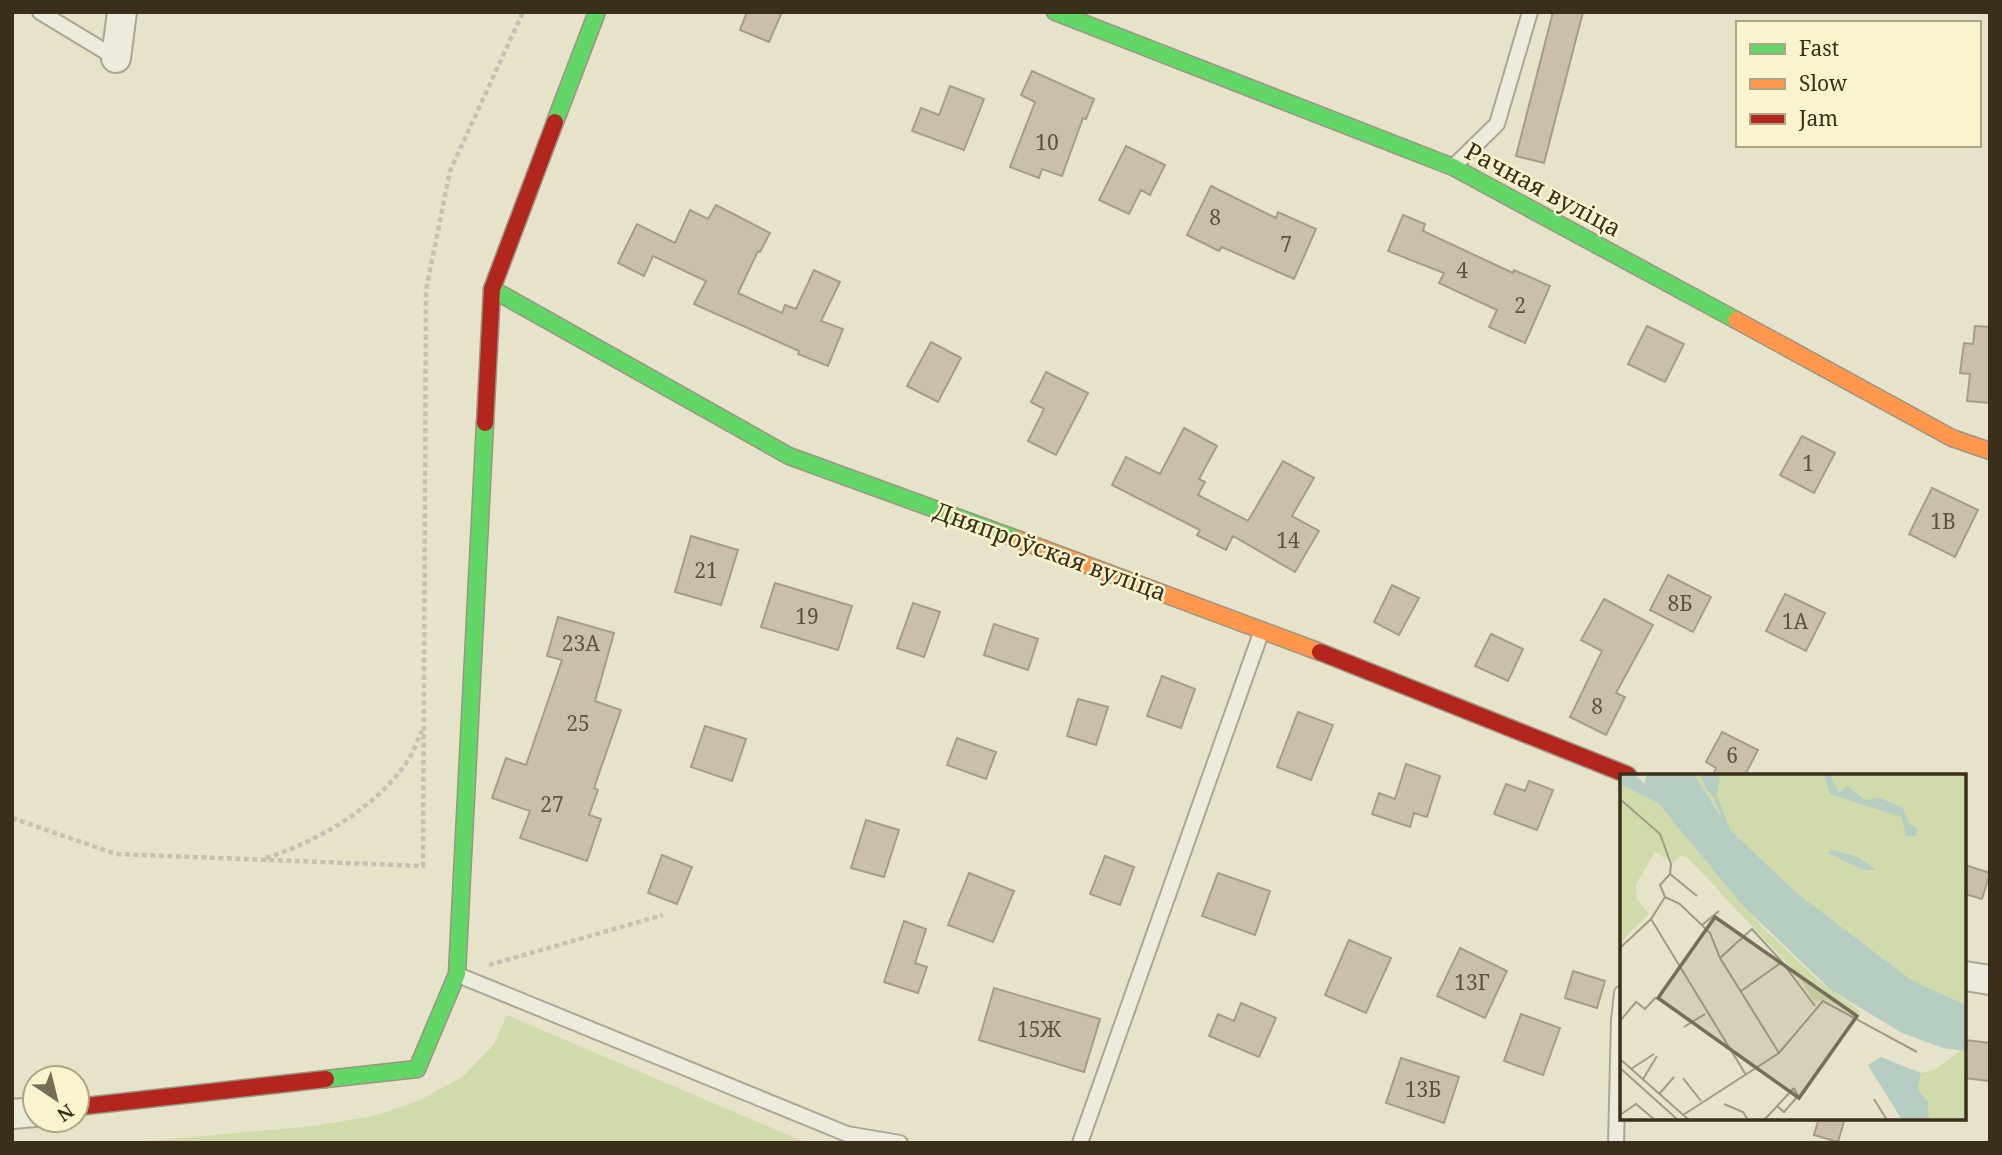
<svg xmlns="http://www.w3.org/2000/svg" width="2002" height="1155" font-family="'Noto Serif',serif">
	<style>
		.green { fill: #d1daaa }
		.building { fill: #cac0aa; stroke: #a69d89; stroke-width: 2 }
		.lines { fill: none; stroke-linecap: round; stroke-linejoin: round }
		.lane-casing { stroke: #aba693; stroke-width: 18 }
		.street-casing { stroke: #aba693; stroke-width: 32 }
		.fast-casing { stroke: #9a9583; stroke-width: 19 }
		.slow-casing { stroke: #9a9583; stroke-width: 19 }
		.jam-casing { stroke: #9a9583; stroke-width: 19 }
		.path { stroke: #c5c2b3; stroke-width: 4.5; stroke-dasharray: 5 3.5; stroke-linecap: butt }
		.lane { stroke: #edebdc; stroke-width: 14 }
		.street { stroke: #edebdc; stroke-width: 28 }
		.fast { stroke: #63d668; stroke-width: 16 }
		.slow { stroke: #ff974d; stroke-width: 16 }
		.jam { stroke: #b3261e; stroke-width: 16 }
		.labels { text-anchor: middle; stroke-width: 5; stroke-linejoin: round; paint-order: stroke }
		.number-label { font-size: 21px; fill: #5e533e }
		.street-label { font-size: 24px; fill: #3a2f1a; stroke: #f9f4cd }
		.inset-river { fill: none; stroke: #b6cdc2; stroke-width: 3.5 }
		.inset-road { fill: none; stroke: #a19b84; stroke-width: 2 }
		.view { fill: #766e58; fill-opacity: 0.15; stroke: #766e58; stroke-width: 3.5 }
		.inset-edge { fill: none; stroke: #3a2f1a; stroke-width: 3.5 }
	</style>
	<rect width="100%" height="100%" fill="#e6e3ca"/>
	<path class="green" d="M507,1015l300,128h-680l186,-17 61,-10 44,-15 46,-25 30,-32z"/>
	<path class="building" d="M747,12h35l-13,30 -29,-12z
		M1553,12h30l-39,151 -28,-7z
		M1032,71l62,28 -8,20 -3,-1 -21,58 -20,-7 -3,9 -29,-11 25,-65 -14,-7z
		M950,86l34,13 -20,51 -52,-19 9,-23 18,7z
		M1126,146l39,19 -15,30 -9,-5 -12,24 -30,-14z
		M1211,186l65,32 2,-6 38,17 -22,50 -72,-32 -3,4 -32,-16z
		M716,205l54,28 -10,19 -2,-1 -20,42 44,20 3,-8 11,4 18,-39 26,12 -19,39 22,8 -15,37 -30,-12 1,-3 -105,-47 12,-23 -53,-25 -9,20 -26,-13 19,-39 38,19 15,-33 18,9z
		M1403,215l22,9 -2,7 90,42 1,-3 36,16 -25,57 -36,-16 8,-17 -58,-27 5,-10 -56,-22z
		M1647,326l37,18 -19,38 -37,-18z
		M1975,326l15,1v76l-23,-2 3,-27 -10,-1 4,-30 9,1z
		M931,342l30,16 -23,44 -31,-16z
		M1046,372l42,21 -32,62 -28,-14 16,-32 -13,-7z
		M1184,428l33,18 -18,33 6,3 -7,13 50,26 35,-60 31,17 -22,38 27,15 -24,41 -62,-36 -7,14 -29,-15 3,-5 -88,-45 14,-28 34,17z
		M1802,436l33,17 -21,40 -34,-18z
		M1932,488l46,22 -23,47 -46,-23z
		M691,536l47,14 -17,55 -46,-13z
		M1668,575l43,22 -18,35 -43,-22z
		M775,583l77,23 -14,44 -77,-23z
		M1392,585l27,13 -20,37 -25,-13z
		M1785,594l40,19 -19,38 -40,-20z
		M1604,599l49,26 -37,68 9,4 -19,38 -36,-18 32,-66 -21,-11z
		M913,603l27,9 -16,45 -27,-9z
		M558,617l56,16 -19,68 26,9 -27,78 4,2 -9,25 12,4 -14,42 -67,-23 10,-27 -38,-13 14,-40 20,7 36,-105 -15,-4z
		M994,624l44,15 -10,31 -44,-15z
		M1491,634l32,15 -15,32 -33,-15z
		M1162,676l33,13 -14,39 -34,-12z
		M1078,699l30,8 -12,38 -29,-9z
		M1298,712l35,13 -22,55 -34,-13z
		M705,726l41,13 -14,42 -41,-14z
		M1722,732l36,18 -13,25h-32l3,-7 -10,-6z
		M957,738l39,14 -10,27 -39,-14z
		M1406,764l34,12 -13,41 -13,-4 -4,14 -38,-13 7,-21 16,6z
		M1529,781l24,9 -16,40 -43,-16 12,-30 19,7z
		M866,820l33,10 -15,47 -33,-9z
		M662,855l30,12 -15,37 -29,-11z
		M1105,856l29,11 -14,38 -30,-11z
		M1965,865l25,8 -8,26 -17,-5z
		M969,873l45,18 -21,51 -45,-17z
		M1218,873l52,18 -15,44 -53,-19z
		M904,921l22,8 -11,34 12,4 -9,26 -34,-11z
		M1349,940l42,18 -25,55 -41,-18z
		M1460,948l47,23 -22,47 -48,-22z
		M1573,971l32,10 -8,27 -32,-10z
		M994,988l106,31 -16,53 -105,-32z
		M1241,1003l35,15 -17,39 -50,-21 9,-22 16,7z
		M1521,1014l39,14 -17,47 -39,-14z
		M1965,1040l25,3v38l-25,-3z
		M1401,1058l58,19 -15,46 -58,-20z
		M1819,1118h26l-7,24 -24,-7z"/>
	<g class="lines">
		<defs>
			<path id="lane" d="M40,12l76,46
				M1454,166l43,-42 33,-112
				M458,975l389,159 53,9
				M1080,1143l182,-513
				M1616,1143l3,-123 3,-27"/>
			<path id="street" d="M116,58l6,-46
				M1965,976l25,4
				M12,1114l23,-2"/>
			<path id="fast" d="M1055,12l398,155 283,153
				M555,122l42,-110
				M492,289l297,167 228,83
				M326,1079l91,-10 40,-95 28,-551"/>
			<path id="slow" d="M1736,320l216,118 38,13
				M1017,539l303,113"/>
			<path id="jam" d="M485,423l7,-134 63,-167
				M1320,652l308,123
				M77,1107l249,-28"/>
		</defs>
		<use href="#lane" class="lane-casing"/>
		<use href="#street" class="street-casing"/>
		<use href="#fast" class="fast-casing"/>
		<use href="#slow" class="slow-casing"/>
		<use href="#jam" class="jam-casing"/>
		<path class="path" d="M12,818l104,36 307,12 3,-576 24,-119 73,-159
			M266,858c52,-17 106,-48 139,-93 7,-10 12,-23 17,-34
			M489,965l174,-50"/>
		<use href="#lane" class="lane"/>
		<use href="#street" class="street"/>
		<use href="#fast" class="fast"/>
		<use href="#slow" class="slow"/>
		<use href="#jam" class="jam"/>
	</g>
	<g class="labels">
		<g class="number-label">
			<text x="1047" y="150">10</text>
			<text x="1215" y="225">8</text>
			<text x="1286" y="252">7</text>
			<text x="1462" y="278">4</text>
			<text x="1520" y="313">2</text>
			<text x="1808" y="471">1</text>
			<text x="1943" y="529">1В</text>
			<text x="1288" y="548">14</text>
			<text x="706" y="578">21</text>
			<text x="1680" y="611">8Б</text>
			<text x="807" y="624">19</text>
			<text x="1795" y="629">1А</text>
			<text x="581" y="651">23А</text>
			<text x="1597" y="714">8</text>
			<text x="578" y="731">25</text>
			<text x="1732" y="763">6</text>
			<text x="552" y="812">27</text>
			<text x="1472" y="990">13Г</text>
			<text x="1039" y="1037">15Ж</text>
			<text x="1423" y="1097">13Б</text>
		</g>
		<g class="street-label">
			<text transform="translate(1543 190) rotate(28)" y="8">Рачная вуліца</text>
			<text transform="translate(1050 552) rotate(20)" y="8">Дняпроўская вуліца</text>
		</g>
	</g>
	<g transform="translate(1620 774)">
		<rect width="346" height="346" fill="#e6e3ca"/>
		<path d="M74,0h272v231l-53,-24 -115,-87 -70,-66zM0,10l38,19 105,125 55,52 42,31 -5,4 -27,-15 -14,1 -16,-26 -111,-118 -7,-1 -7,7 -18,-11 -19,32 1,15 12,15 -29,29zM342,276l4,1v69h-37l-1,-19 -10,-11 3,-17 13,-3z" fill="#d1daaa"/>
		<path d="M0,0l16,1 8,9 3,-10h47l34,54 70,66 115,87 53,24v46l-23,-3 -41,-15 -71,-43 -87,-83 -86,-104 -38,-19zM80,0h20l-4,26 -10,-11zM204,0h6l9,19 8,-7 18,14 15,-2 23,10 7,17 7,3 -1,8h-10l-4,-19 -72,-23zM212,76l26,7 18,13h-13l-35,-17zM261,283l40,16 -3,17 10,11 1,19h-27l-34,-55z" fill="#b6cdc2"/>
		<path class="inset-river" d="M96,24l12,31"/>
		<path class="inset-road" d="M0,25l40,35 11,30 -1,10M50,100l27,22M45,123l15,7 30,29 10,25 59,95M45,123l-5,-12 10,-11M31,145l95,156M82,151l17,-14M0,174l31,-29 14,-22M100,184l32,-29 30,33 -41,29M162,188l33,44M0,247l16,-19 9,7 11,-12M64,253l21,-13M0,285l69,61M0,294l58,52M11,295l23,-15M63,304l18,23M23,305l14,-23M40,319l14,-16M254,325l13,21M104,330l19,8 5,8M157,332l7,6 14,-16 -4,-8M0,341l16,-11 19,16M63,341l96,-62 44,-52 94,51M144,346l30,-32"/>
		<path class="view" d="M95,143l142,99 -58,82 -141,-100z"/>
		<rect width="346" height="346" class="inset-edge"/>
	</g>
	<rect width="2002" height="1155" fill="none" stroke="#3a2f1a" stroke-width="28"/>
	<rect x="1736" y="21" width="245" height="126" fill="#f9f4cd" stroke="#ada585" stroke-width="2"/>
	<rect x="1750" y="44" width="35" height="10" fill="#63d668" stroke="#ada585" stroke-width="2"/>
	<text x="1799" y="56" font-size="21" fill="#3a2f1a">Fast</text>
	<rect x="1750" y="79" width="35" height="10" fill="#ff974d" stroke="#ada585" stroke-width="2"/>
	<text x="1799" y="91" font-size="21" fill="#3a2f1a">Slow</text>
	<rect x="1750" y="114" width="35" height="10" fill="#b3261e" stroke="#ada585" stroke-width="2"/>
	<text x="1799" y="126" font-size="21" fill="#3a2f1a">Jam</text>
	<g transform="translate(56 1099) rotate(145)"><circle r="33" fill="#f9f4cd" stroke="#ada585" stroke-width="2"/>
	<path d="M0-5L12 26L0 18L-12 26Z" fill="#766e58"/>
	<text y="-10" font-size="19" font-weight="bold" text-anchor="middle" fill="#3a2f1a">N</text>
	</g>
</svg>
